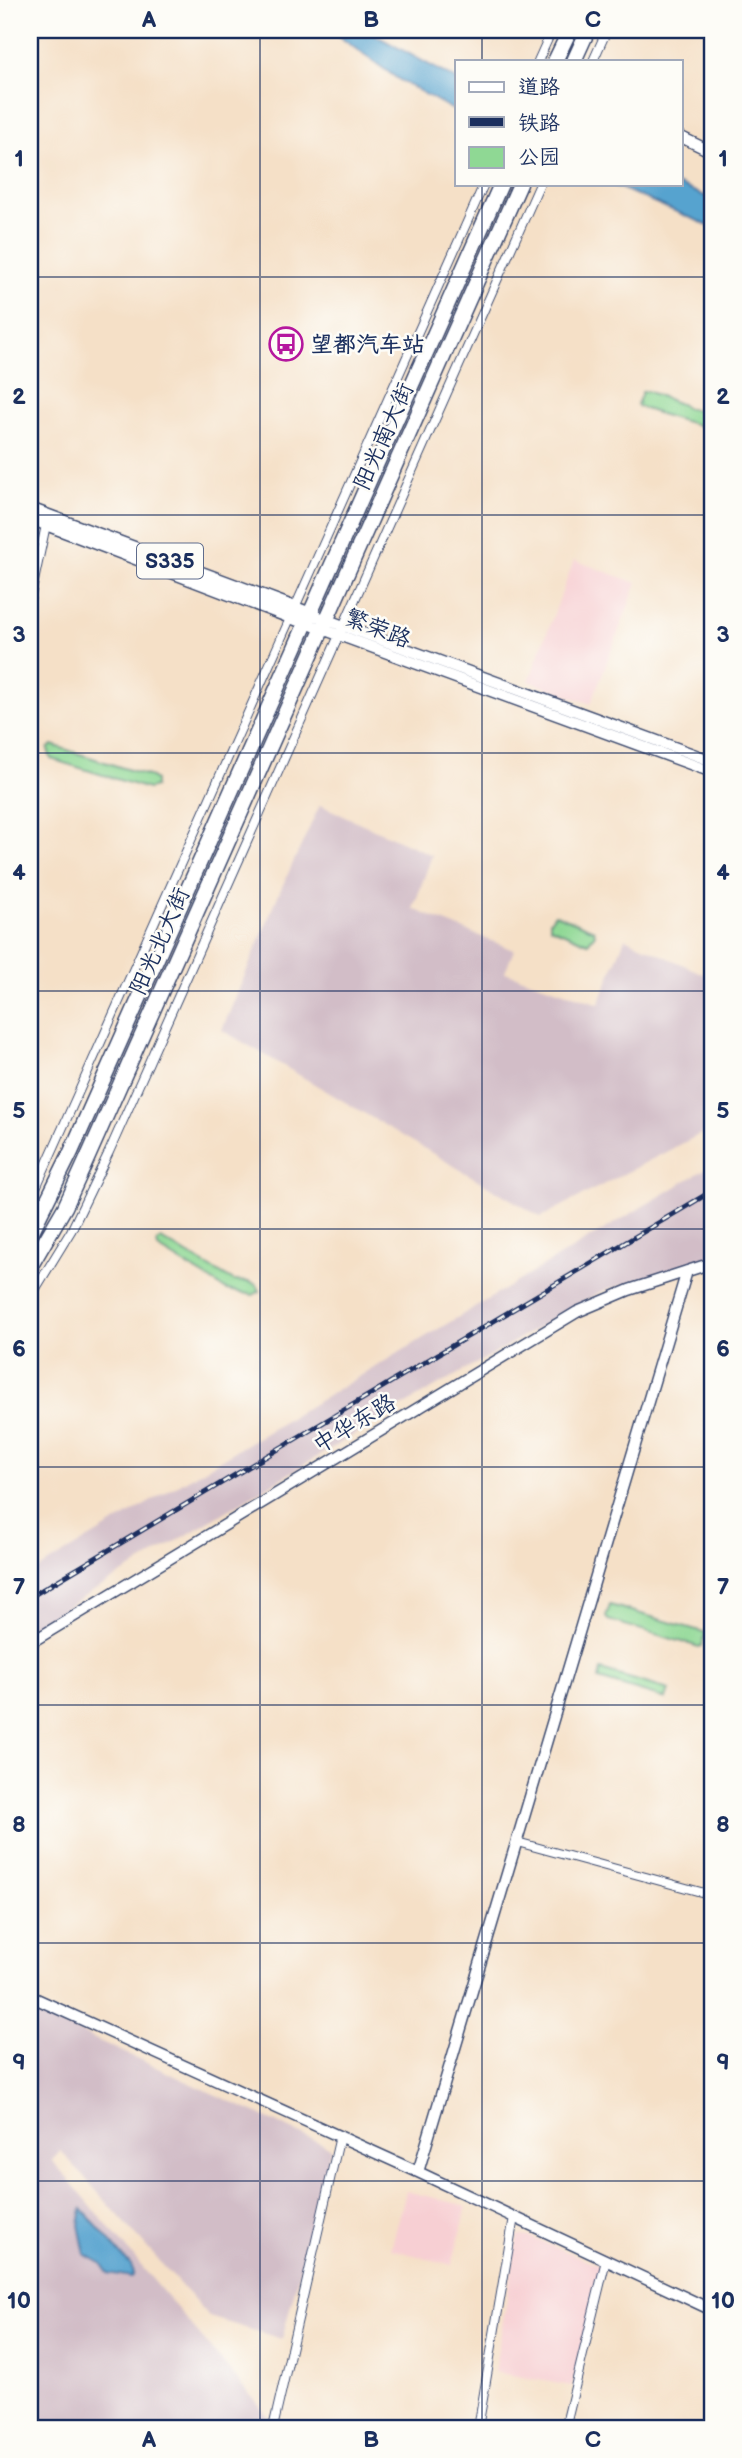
<svg xmlns="http://www.w3.org/2000/svg" width="742" height="2458" font-family="'Balsamiq Sans','LXGW WenKai TC',sans-serif">
	<style>
		.built { fill: #f7cfd3 }
		.industrial { fill: #d2bdc7 }
		.green { fill: #8fd894; stroke: #558479; stroke-width: 2 }
		.water { fill: #56a3cf; stroke: #386996; stroke-width: 2 }
		.lines { fill: none; stroke-linecap: round; stroke-linejoin: round }
		.street-casing { stroke: #3c4a6e; stroke-width: 10 }
		.secondary-casing { stroke: #3c4a6e; stroke-width: 13 }
		.primary-casing { stroke: #3c4a6e; stroke-width: 15 }
		.highway-casing { stroke: #3c4a6e; stroke-width: 17 }
		.street { stroke: #fff; stroke-width: 8 }
		.secondary { stroke: #fff; stroke-width: 10 }
		.primary { stroke: #fff; stroke-width: 12 }
		.highway { stroke: #fff; stroke-width: 14 }
		.rail-casing { stroke: #1b2f5e; stroke-width: 5 }
		.rail { stroke: #fdfcf7; stroke-width: 2.5; stroke-dasharray: 8; stroke-linecap: butt }
		.grid { fill: none; stroke: #1b2f5e; stroke-width: 2; stroke-opacity: 0.55 }
		.labels { text-anchor: middle; stroke-width: 5; stroke-linejoin: round; paint-order: stroke }
		.shield { fill: #fdfcf7; stroke: #5f6c8c; stroke-width: 2 }
		.shield-label { font-size: 21px; font-weight: bold; fill: #1b2f5e }
		.poi-label { font-size: 23px; font-weight: bold; fill: #1b2f5e; stroke: #fdfcf7; text-anchor: start }
		.street-label { font-size: 23px; fill: #1b2f5e; stroke: #fdfcf7 }
		.neatline { fill: none; stroke: #1b2f5e; stroke-width: 2.5 }
		.grid-label { font-size: 23px; text-anchor: middle; font-weight: bold; fill: #1b2f5e }
	</style>
	<rect width="100%" height="100%" fill="#fdfcf7"/>
	<filter id="ink" filterUnits="userSpaceOnUse"><feTurbulence type="fractalNoise" baseFrequency=".0143" numOctaves="2"/><feDisplacementMap in="SourceGraphic" scale="14" xChannelSelector="R" yChannelSelector="G"/><feConvolveMatrix kernelMatrix="1 2 1 2 8 2 1 2 1" color-interpolation-filters="sRGB"/></filter>
	<filter id="wash" filterUnits="userSpaceOnUse"><feTurbulence type="fractalNoise" baseFrequency=".00686" numOctaves="4" result="noise"/><feDisplacementMap in="SourceGraphic" scale="28" xChannelSelector="R" yChannelSelector="G"/><feGaussianBlur stdDeviation="1.57" result="paint"/><feColorMatrix in="noise" values="0 0 0 0 0 0 0 0 0 0 0 0 0 0 0 0 0 1.4 0 .05"/><feComposite in="paint" operator="in"/></filter>
	<g filter="url(#wash)">
		<rect width="100%" height="100%" fill="#f5e0c7"/>
		<path class="built" d="M574,560l63,23 -46,121 -62,-23z
			M406,2191l61,15 -15,59 -61,-16z
			M518,2235l11,2 73,29 -30,120 -78,-14z"/>
		<path class="industrial" d="M320,805l112,50 -19,54 101,41 -9,22 94,32 26,-66 87,40v150l-171,89 -319,-187 58,-139z
			M712,1165v92l-112,35 -213,123 -357,214v-55z
			M30,2009l301,139 -49,191 -73,-22 -148,-166 -9,9 219,260 -2,8h-239z"/>
		<path class="green" d="M647,391l35,14 4,3 26,5v17c-24,-9 -48,-13 -72,-23l-3,-2 5,-13z
			M52,745l99,32 4,3v7l-7,2 -97,-30 -3,-10z
			M555,914l39,16 1,4 -7,9 -38,-16v-6z
			M161,1239l73,42 15,1 8,3 3,6 -7,4 -26,-5 -69,-42 -1,-6z
			M610,1605l94,27 1,3 -3,11 -3,1 -91,-27 -2,-3z
			M601,1670l68,20 -3,9 -67,-20z"/>
		<path class="water" d="M334,30h32l91,50v32l-59,-33 -57,-41z
			M611,184h66l35,15v28z
			M82,2209l49,57 3,7 -2,4 -24,-4 -7,-10 -16,-9 -6,-29z"/>
	</g>
	<g filter="url(#ink)">
		<g class="lines">
			<defs>
				<path id="street" d="M538,61l14,-31
					M593,61l14,-31
					M30,600l16,-75
					M30,1201l454,-1017
					M30,1298l41,-67 38,-79 431,-968
					M517,1842l195,53
					M273,2428l67,-292
					M478,2428l36,-211
					M565,2428l41,-168"/>
				<path id="secondary" d="M681,137l31,15
					M311,614l401,147
					M306,623l406,149
					M30,1643l547,-331 52,-22 83,-27
					M30,1996l388,176 294,138
					M418,2172l269,-901"/>
				<path id="primary" d="M30,509l281,105
					M30,518l276,105"/>
				<path id="highway" d="M555,61l15,-31
					M574,61l14,-31
					M30,1235l41,-83 430,-968
					M30,1267l35,-60 22,-48 433,-975"/>
			</defs>
			<use href="#street" class="street-casing"/>
			<use href="#secondary" class="secondary-casing"/>
			<use href="#primary" class="primary-casing"/>
			<use href="#highway" class="highway-casing"/>
			<use href="#street" class="street"/>
			<use href="#secondary" class="secondary"/>
			<use href="#primary" class="primary"/>
			<use href="#highway" class="highway"/>
			<defs>
				<path id="rail" d="M30,1597l682,-406"/>
			</defs>
			<use href="#rail" class="rail-casing"/>
			<use href="#rail" class="rail"/>
		</g>
	</g>
	<path class="grid" d="M260,30v2398M482,30v31M482,184v2244M30,277h682M30,515h682M30,753h682M30,991h682M30,1229h682M30,1467h682M30,1705h682M30,1943h682M30,2181h682"/>
	<defs>
		<symbol id="bus-ring" viewBox="-11 -11 22 22"><circle r="9.5" fill="#fdfcf7" stroke="#b5179e" stroke-width="1.5"/><path d="M-5-6H5V4H4V6H2V4H-2V6H-4V4H-5ZM-3.5-4V0h7V-4ZM-3.5 1.2v1.5H-2V1.2ZM2 1.2v1.5H3.5V1.2Z" fill="#b5179e"/></symbol>
	</defs>
	<g fill-rule="evenodd">
		<use href="#bus-ring" x="267" y="325" width="38" height="38"/>
	</g>
	<g class="labels">
		<rect class="shield" x="137" y="543.5" width="66" height="35" rx="5"/>
		<g class="shield-label">
			<text x="170" y="568">S335</text>
		</g>
		<g class="poi-label">
			<text x="310" y="352">望都汽车站</text>
		</g>
		<g class="street-label">
			<text transform="translate(383 436) rotate(-66)" y="8">阳光南大街</text>
			<text transform="translate(378 628) rotate(21)" y="8">繁荣路</text>
			<text transform="translate(159 941) rotate(-66)" y="8">阳光北大街</text>
			<text transform="translate(354 1423) rotate(-31)" y="8">中华东路</text>
		</g>
	</g>
	<rect width="742" height="2458" fill="none" stroke="#fdfcf7" stroke-width="77"/>
	<rect x="455" y="60" width="228" height="126" fill="#fdfcf7" stroke="#a3aaba" stroke-width="2"/>
	<rect x="469" y="82" width="35" height="10" fill="#ffffff" stroke="#a3aaba" stroke-width="2"/>
	<text x="518" y="94" font-size="21" fill="#1b2f5e">道路</text>
	<rect x="469" y="117" width="35" height="10" fill="#1b2f5e" stroke="#a3aaba" stroke-width="2"/>
	<text x="518" y="130" font-size="21" fill="#1b2f5e">铁路</text>
	<rect x="469" y="147" width="35" height="21" fill="#8fd894" stroke="#a3aaba" stroke-width="2"/>
	<text x="518" y="164" font-size="21" fill="#1b2f5e">公园</text>
	<rect x="38" y="38" width="666" height="2382" class="neatline"/>
	<g class="grid-label">
		<text x="149" y="27">A</text>
		<text x="371" y="27">B</text>
		<text x="593" y="27">C</text>
		<text x="19" y="166">1</text>
		<text x="723" y="166">1</text>
		<text x="19" y="404">2</text>
		<text x="723" y="404">2</text>
		<text x="19" y="642">3</text>
		<text x="723" y="642">3</text>
		<text x="19" y="880">4</text>
		<text x="723" y="880">4</text>
		<text x="19" y="1118">5</text>
		<text x="723" y="1118">5</text>
		<text x="19" y="1356">6</text>
		<text x="723" y="1356">6</text>
		<text x="19" y="1594">7</text>
		<text x="723" y="1594">7</text>
		<text x="19" y="1832">8</text>
		<text x="723" y="1832">8</text>
		<text x="19" y="2070">9</text>
		<text x="723" y="2070">9</text>
		<text x="19" y="2308">10</text>
		<text x="723" y="2308">10</text>
		<text x="149" y="2447">A</text>
		<text x="371" y="2447">B</text>
		<text x="593" y="2447">C</text>
	</g>
</svg>
